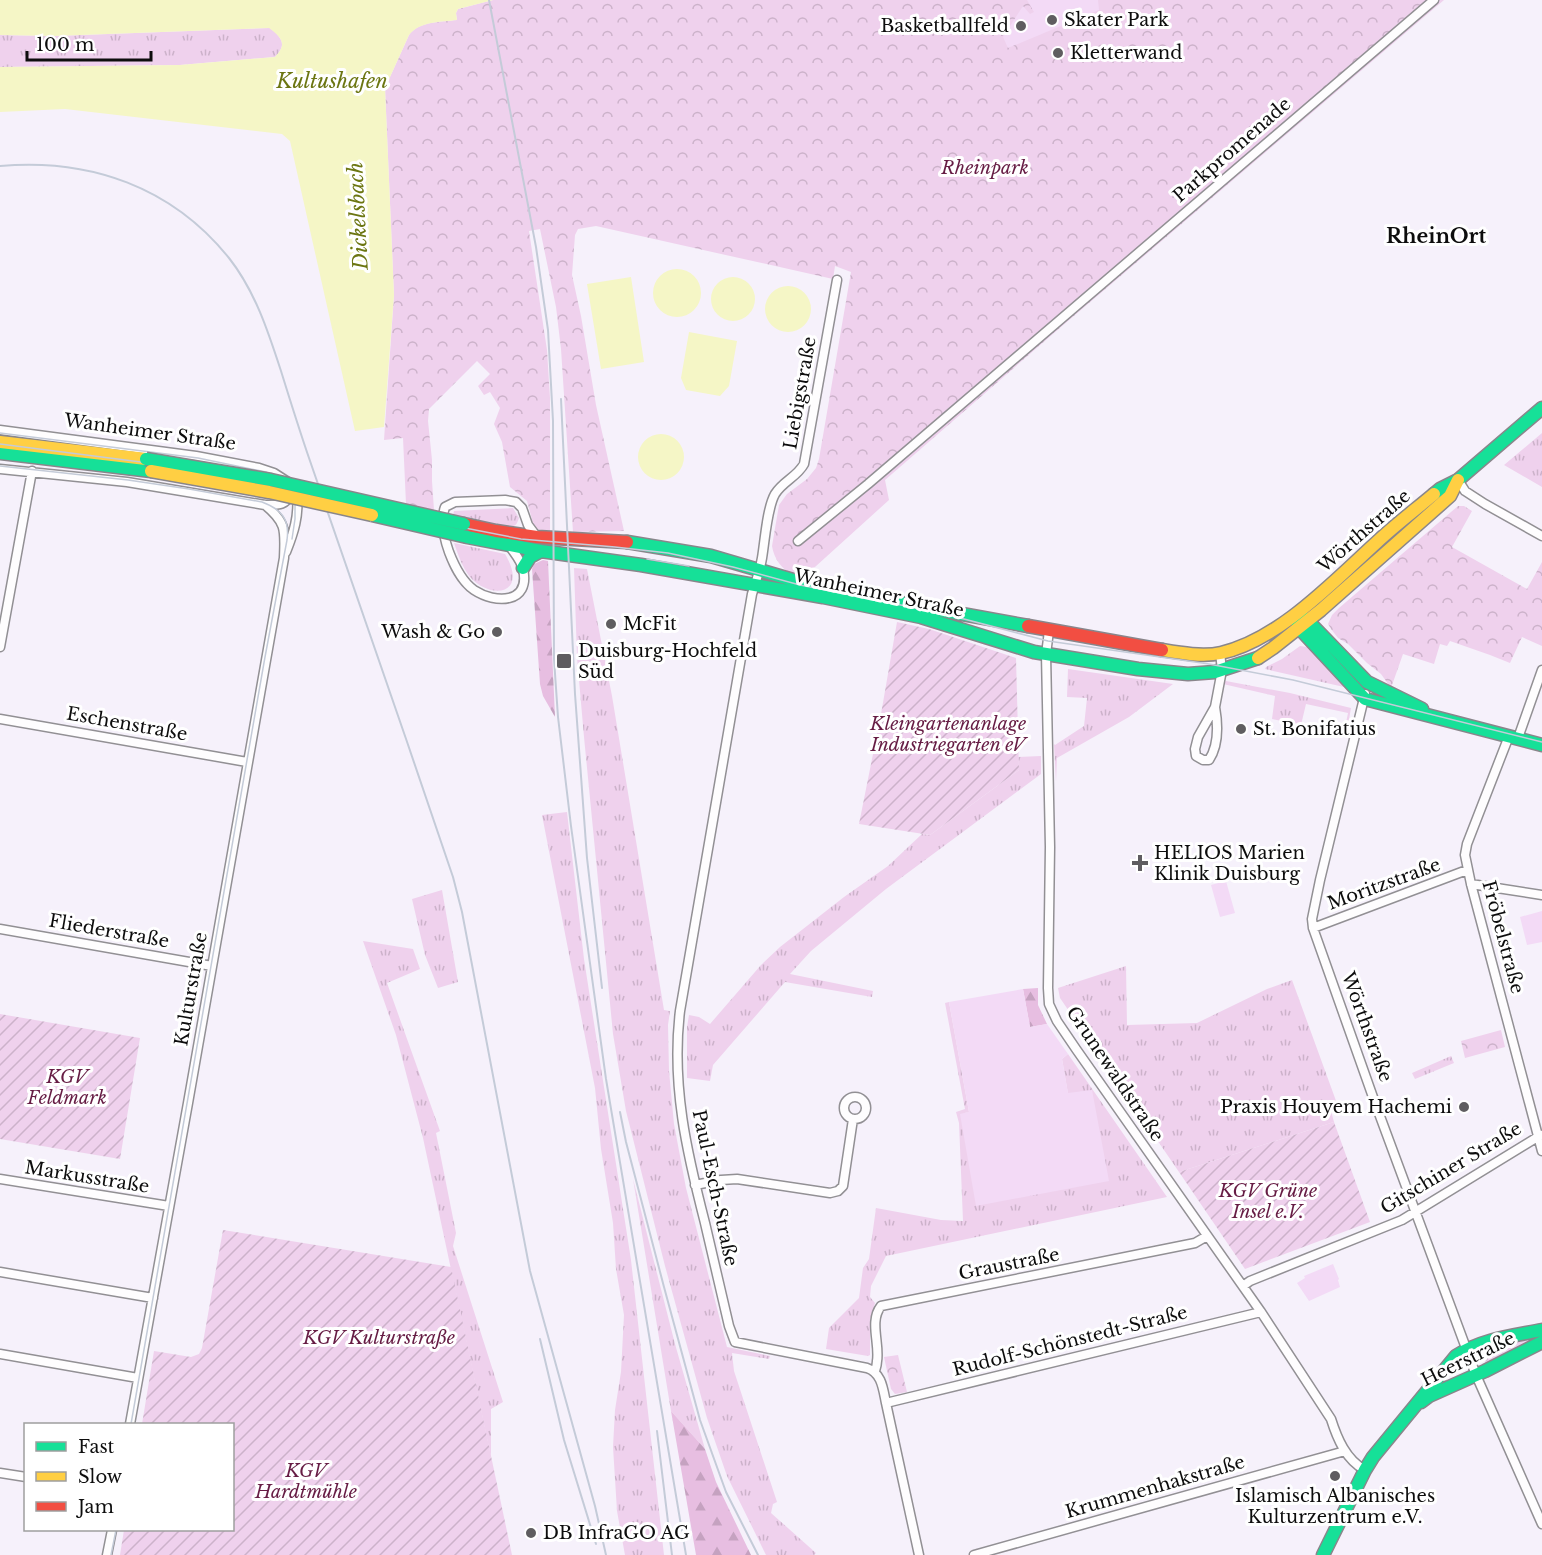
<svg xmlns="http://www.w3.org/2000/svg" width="1542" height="1555" font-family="'Libre Baskerville',serif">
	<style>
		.grass { fill: url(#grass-tufts) }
		.forest { fill: url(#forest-firs) }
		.park { fill: url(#park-crowns) }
		.garden { fill: url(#garden-furrows) }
		.pitch { fill: #f3daf6 }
		.water { fill: #f5f6c6 }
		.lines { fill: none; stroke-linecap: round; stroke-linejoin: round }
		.street-casing { stroke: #929094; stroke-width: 11 }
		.fast-casing { stroke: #89868b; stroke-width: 15 }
		.slow-casing { stroke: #89868b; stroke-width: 15 }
		.jam-casing { stroke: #89868b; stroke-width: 15 }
		.street { stroke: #fefdfe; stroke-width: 8 }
		.fast { stroke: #16e098; stroke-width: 12 }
		.slow { stroke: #ffcf43; stroke-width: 12 }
		.jam { stroke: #f24e42; stroke-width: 12 }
		.tram { stroke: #c4cbd8; stroke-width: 1.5 }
		.rail { stroke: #c4cbd8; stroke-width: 2 }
		.fast-bridge-casing { stroke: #89868b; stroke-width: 15; stroke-linecap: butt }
		.slow-bridge-casing { stroke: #89868b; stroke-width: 15; stroke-linecap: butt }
		.fast-bridge { stroke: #16e098; stroke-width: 12 }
		.slow-bridge { stroke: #ffcf43; stroke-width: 12 }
		.poi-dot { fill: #5f5d60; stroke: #fff; stroke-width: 2 }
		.labels { text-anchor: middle; stroke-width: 6; stroke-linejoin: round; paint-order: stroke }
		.poi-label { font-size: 18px; fill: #0d0d0d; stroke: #fff; text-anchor: start }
		.street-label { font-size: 18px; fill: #0d0d0d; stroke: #fff }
		.park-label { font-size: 18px; font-style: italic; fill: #661c44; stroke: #fff }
		.water-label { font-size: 20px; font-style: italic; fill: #6c7612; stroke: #fff }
		.neighbourhood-label { font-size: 20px; font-weight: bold; fill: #0d0d0d; stroke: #fff }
	</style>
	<defs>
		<pattern id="grass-tufts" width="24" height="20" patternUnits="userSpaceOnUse" patternTransform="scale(1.5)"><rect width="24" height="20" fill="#efd1ed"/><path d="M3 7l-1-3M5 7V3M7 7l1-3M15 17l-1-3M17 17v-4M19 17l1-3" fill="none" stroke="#ccb2ca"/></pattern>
		<pattern id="forest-firs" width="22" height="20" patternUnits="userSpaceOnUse" patternTransform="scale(1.5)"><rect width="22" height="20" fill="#e7bee1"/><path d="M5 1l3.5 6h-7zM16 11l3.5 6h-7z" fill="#c5a2c0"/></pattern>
		<pattern id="park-crowns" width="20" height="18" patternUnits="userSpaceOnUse" patternTransform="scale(1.5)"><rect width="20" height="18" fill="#efd1ed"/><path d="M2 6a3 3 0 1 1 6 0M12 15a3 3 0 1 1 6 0" fill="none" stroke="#ccb2ca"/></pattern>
		<pattern id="garden-furrows" width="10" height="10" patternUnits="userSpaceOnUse" patternTransform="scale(1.5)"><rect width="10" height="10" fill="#efd1ed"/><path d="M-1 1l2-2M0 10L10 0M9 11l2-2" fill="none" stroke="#ccb2ca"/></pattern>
	</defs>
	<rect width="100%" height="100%" fill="#f6f1fb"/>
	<path class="grass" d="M270,28c11,9 18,16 5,29l-95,8 -180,2v-32l54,1z
		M1542,433v54l-38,-22z
		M1447,491l-127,114 -2,-3 38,-33 27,-28z
		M513,508l6,10c-2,6 -3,8 -9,9l-57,-12 1,-4z
		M454,543l51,11c24,40 -13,47 -35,23 -8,-10 -12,-23 -16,-34z
		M574,568l13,1 25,127 52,314 6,1 -2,14 1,46 5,53 12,64 41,159 43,9 -1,3 -37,-6 2,18 43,131 -4,2 -2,9 45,40 -2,2h-48l-39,-79 -20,-58 -42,-152 -39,-155 -13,-77 -29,-297 -7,-80z
		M1300,646l7,1 37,40 -79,-18 1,-2 16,-8z
		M1068,669l105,15 -44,33 -72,41 -1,24 -2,-38 1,1 29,-19 3,-28 -20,-1z
		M1226,681l64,12 61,15 -5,29h-3l5,-24 -42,-9 -5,21 -29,-6 3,-23 -52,-12z
		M1041,756v18l-155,115 -75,62 -21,23 83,17 -1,6 -87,-15 -72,83 -3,16 -23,-3v-51l2,-12 10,2 11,7 51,-59 19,-18 64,-50 44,-31 34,-32 8,1 89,-65 -1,-13z
		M567,812l17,147 47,301 33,295h-39l-8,-44 -4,-64 2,-37 6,-38 3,-57 -8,-46 -3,-46 -12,-74 -6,-61 -53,-273z
		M442,890l16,92 -20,6 -13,-33 -13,-56z
		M363,941l50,8 7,20 -33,14 53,148 -4,2 20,100 -3,13 50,156 -12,7v48l-68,-319 -27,-103z
		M1126,966l1,59 70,-2 70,-34 25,-9 47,129 -8,2 3,11 -155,50 -119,-174 -2,-10z
		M949,1002l20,110 -9,2 131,-24 -23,4 -6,-35 6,-5 99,143 -281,59 -15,30 -1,11 5,6 -5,16v36l-2,1 -42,-7 3,-21 30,-30 4,-30 6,-9 7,-51 65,12 22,1 -4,-98 -3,-11 9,-3 -20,-106z
		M1451,1056l3,7 -39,16 -3,-6z
		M633,1179l42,165 30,105 -34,-38z
		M1542,1333v6l-55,28 -7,-19z"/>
	<path class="forest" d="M543,560l5,1 7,156 -12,-21 -3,-12 -8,-115 2,-5z
		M1038,988v17l9,19 -17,3 -7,-38z
		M671,1411l34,38 11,33 35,73h-55z"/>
	<path class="park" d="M493,0h951l-383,327 -176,153 4,20 -74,67 -21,8c-12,-5 -20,-16 -22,-29l7,-41 8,-11 20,-15 9,-11 3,-9 32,-187 -16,-6 -2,13 -237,-53 -18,3 -3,6 -3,40 9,41 15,89 28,126 -51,1 -12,-183 -5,-42 -16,-78 -11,2 18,119 3,48v133l-15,-2 -2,-6 -6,-22 -17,-14 -8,-45 -8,-18 6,-16 -10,-16 -6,3 -6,-9 12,-12 -13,-13 -48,48 -1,12 4,39v21l2,29 -28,-6 -3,-66 -19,2 10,-145 -9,-207 24,-53c10,-14 32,-13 48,-15l-1,-7 2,-4z
		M1458,506h6l8,5 -20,36 75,42 15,-27v84l-20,-9 -12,26 -20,-8 -40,-14 -3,5 -7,-2 -6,20 -31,-10 -12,34 -10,-14 -14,-11 -19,-19 -10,-6 -7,-9 -3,-5 4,-9 7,-7z
		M1501,1030l4,17 -40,11 -4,-17z
		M898,1355l9,37 -12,2 -4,-5 -7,-32z"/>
	<path class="garden" d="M897,622l32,7 87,29 3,112 -89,65 -71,-11 22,-110z
		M0,1014l140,24 -20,121 -120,-20z
		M1334,1122l36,100 -125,47 -66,-97z
		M223,1230l228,37 61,288h-392l4,-25h108v-106h-90l12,-73 37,6 8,-3 3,-6z"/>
	<path class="pitch" d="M1027,0h71l1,10 -91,38 -5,-11 20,-31 7,8 4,-2z
		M1226,881l9,32 -15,4 -9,-32z
		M1542,911v31l-15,3 -7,-28z
		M1023,989l7,38 17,-3 21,30 -6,5 6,34 24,-3 17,91 -133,25 -16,-92 9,-2 -20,-110z
		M1333,1264l6,15 -1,1 2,7 -31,14 -12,-18 8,-5 -1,-2z"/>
	<path class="water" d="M0,0h493l-35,9 -2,4 1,7c-16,2 -37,1 -48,15l-24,53 9,207 -10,132 -29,4 -65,-290 -8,-7 -217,-25 -65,3v-45l180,-2 95,-8c13,-13 6,-20 -6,-29l-215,8 -54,-1z
		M653 293a24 24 0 1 1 48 0a24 24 0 1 1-48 0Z
		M711 299a22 22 0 1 1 44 0a22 22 0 1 1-44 0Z
		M631,277l13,85 -43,7 -14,-85z
		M765 309a23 23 0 1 1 46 0a23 23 0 1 1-46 0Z
		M689,332l48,9 -8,45 -9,10 -34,-6 -5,-12z
		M638 457a23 23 0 1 1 46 0a23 23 0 1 1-46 0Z"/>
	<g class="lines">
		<defs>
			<path id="street" d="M837,280l-33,184c-7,13 -21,17 -29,30 -8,14 -10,46 -13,64 -2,12 -6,24 -10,36l-72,417c-9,74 7,142 25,212 8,34 16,69 24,103l6,16 132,26c15,5 16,21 19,35l33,152
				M0,430l196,26 63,12 15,5 14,9
				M0,469l127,13 138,23c13,0 21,1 26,-12
				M1458,480l7,11 20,13 57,32
				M798,541l70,-57 566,-484
				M509,545c5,8 12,15 14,24 8,35 -28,35 -49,21 -13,-9 -20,-25 -25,-38 -5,-14 -9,-31 -4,-45l10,-5 50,-2 11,2 6,6 6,17 9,12
				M286,552c8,-20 13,-36 11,-57
				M1049,631l-3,23 4,193 -2,141 1,16 8,17 19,28 185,263 70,107c6,19 15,41 34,51
				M0,647l32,-176
				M1365,694l-45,186 -8,39 1,9 61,172 102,275 66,149
				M1215,707c3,17 4,38 -6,53h-6l-7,-4 -1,-7 3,-12 17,-30 7,-37 -2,-17
				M0,719l247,43
				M1509,736l-42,108 -2,11 6,29 71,267
				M1518,738l24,-68
				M1471,884l71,11
				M1313,928l154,-58
				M0,929l212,37
				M844 1108a11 11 0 1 1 22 0a11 11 0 1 1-22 0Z
				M0,1179l169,27
				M695,1185l26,-5 16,-1 93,14 8,-2 5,-5 10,-67
				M0,1272l153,26
				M1243,1286l7,-5 152,-61 139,-85
				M0,1354l138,24
				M875,1371c1,-3 2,-7 2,-10 3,-17 -8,-40 4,-55l314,-63 12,-7
				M886,1403l375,-91
				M130,1424l58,-321 96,-545c1,-27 3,-35 -19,-53
				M0,1473l26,4
				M107,1555l5,-25
				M974,1555l371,-104"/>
			<path id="fast" d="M0,453l151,18
				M1434,494l6,-5 18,-9 84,-72
				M467,537l74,14 100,14 182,32 98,20 113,35 104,17 50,5 27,-2 43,-14
				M627,542l84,14 82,24 97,21 138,25
				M523,568l7,-11 11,-6
				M1302,617l6,4 59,61 55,27
				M1297,620l2,8 66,71 177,46
				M1421,1402l8,-6 56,-25 57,-29
				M1323,1555l42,-85 8,-13 83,-101c26,-17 56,-20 86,-26"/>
			<path id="slow" d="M0,442l146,17
				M1162,650c18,3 41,7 59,3 58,-13 113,-72 156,-111 18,-17 38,-32 57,-48
				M1258,658l15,-10 48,-38 129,-114 8,-16"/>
			<path id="jam" d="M464,524l32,7 41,6 90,5
				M1028,626l134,24"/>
		</defs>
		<use href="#street" class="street-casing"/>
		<use href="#fast" class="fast-casing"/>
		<use href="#slow" class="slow-casing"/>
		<use href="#jam" class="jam-casing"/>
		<use href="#street" class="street"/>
		<use href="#fast" class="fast"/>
		<use href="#slow" class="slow"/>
		<use href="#jam" class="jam"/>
		<path class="tram" d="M0,433l198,25 68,14 14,7 7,5 6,8 2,12v15l-3,20
			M0,444l180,23 90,16 195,45 56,11 94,8 53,6 65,14 67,18 141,28 107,28 161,23 84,16 249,62
			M0,466l128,14 61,9 73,13c19,7 28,17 25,38l-22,117 -134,767
			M647,559l42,7
			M111,1555l5,-25"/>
		<path class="rail" d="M489,0l47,247 12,83 5,91 1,238 4,58 13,109 35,253 80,476
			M0,166c90,-8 172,21 229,92 26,33 39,73 52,113 9,29 18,58 28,87 48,140 97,279 144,419l9,35 68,359 65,235 11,49
			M561,399l14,295 12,164 15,130
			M620,1112l6,30 38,145 36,133 26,72 32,63
			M540,1339l24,101 32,104
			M657,1431l15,124"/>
		<defs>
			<path id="fast-bridge" d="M146,459l125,21 193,44
				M372,515l95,22"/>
			<path id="slow-bridge" d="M151,471l118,21 103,23"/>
		</defs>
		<use href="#fast-bridge" class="fast-bridge-casing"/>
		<use href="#slow-bridge" class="slow-bridge-casing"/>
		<use href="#fast-bridge" class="fast-bridge"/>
		<use href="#slow-bridge" class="slow-bridge"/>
	</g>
	<g class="poi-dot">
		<circle cx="1052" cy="20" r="6"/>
		<circle cx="1021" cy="26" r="6"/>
		<circle cx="1058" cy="53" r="6"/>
		<circle cx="611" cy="624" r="6"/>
		<circle cx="497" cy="632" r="6"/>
		<rect x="556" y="653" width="16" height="16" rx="3"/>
		<circle cx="1241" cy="729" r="6"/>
		<path d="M1137 854h6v6h6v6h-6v6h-6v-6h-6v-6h6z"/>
		<circle cx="1464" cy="1107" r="6"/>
		<circle cx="1335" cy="1476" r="6"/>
		<circle cx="531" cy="1533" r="6"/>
	</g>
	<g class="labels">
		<g class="poi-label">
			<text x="1064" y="26">Skater Park</text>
			<text x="1009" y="32" text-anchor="end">Basketballfeld</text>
			<text x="1070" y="59">Kletterwand</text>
			<text x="623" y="630">McFit</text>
			<text x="485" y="638" text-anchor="end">Wash &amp; Go</text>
			<text x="578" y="657">Duisburg-Hochfeld<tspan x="578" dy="21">Süd</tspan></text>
			<text x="1253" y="735">St. Bonifatius</text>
			<text x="1154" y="859">HELIOS Marien<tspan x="1154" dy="21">Klinik Duisburg</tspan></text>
			<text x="1452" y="1113" text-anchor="end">Praxis Houyem Hachemi</text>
			<text x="1335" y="1502" text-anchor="middle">Islamisch Albanisches<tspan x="1335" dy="21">Kulturzentrum e.V.</tspan></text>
			<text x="543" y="1539">DB InfraGO AG</text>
		</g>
		<g class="street-label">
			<text transform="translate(1232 150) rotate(-41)" y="6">Parkpromenade</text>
			<text transform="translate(800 393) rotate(-80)" y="6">Liebigstraße</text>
			<text transform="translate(150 432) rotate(8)" y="6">Wanheimer Straße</text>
			<text transform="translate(1364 531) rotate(-41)" y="6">Wörthstraße</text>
			<text transform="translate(879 593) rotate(12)" y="6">Wanheimer Straße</text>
			<text transform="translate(127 724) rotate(10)" y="6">Eschenstraße</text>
			<text transform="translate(1384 884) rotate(-20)" y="6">Moritzstraße</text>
			<text transform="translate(109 931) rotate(10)" y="6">Fliederstraße</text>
			<text transform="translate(1503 937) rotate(75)" y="6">Fröbelstraße</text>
			<text transform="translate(191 989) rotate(-80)" y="6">Kulturstraße</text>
			<text transform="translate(1367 1027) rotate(70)" y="6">Wörthstraße</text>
			<text transform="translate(1115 1074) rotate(56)" y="6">Grunewaldstraße</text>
			<text transform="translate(1451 1168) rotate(-31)" y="6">Gitschiner Straße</text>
			<text transform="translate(87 1177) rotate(9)" y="6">Markusstraße</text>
			<text transform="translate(715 1188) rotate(78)" y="6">Paul-Esch-Straße</text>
			<text transform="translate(1009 1264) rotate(-11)" y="6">Graustraße</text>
			<text transform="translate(1070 1341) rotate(-14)" y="6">Rudolf-Schönstedt-Straße</text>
			<text transform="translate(1468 1359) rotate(-26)" y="6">Heerstraße</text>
			<text transform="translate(1155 1487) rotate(-16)" y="6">Krummenhakstraße</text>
		</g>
		<g class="park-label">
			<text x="985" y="174">Rheinpark</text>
			<text x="948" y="730">Kleingartenanlage<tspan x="948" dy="21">Industriegarten eV</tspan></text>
			<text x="67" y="1083">KGV<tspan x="67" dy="21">Feldmark</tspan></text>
			<text x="1268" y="1197">KGV Grüne<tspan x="1268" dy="21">Insel e.V.</tspan></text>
			<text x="379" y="1344">KGV Kulturstraße</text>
			<text x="306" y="1477">KGV<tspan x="306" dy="21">Hardtmühle</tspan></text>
		</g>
		<g class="water-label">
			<text x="332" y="88">Kultushafen</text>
			<text transform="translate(358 216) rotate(-93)" y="7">Dickelsbach</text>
		</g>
		<g class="neighbourhood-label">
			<text x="1436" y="243">RheinOrt</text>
		</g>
	</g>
	<rect x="24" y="1423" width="210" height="108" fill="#ffffff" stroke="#9e9e9e" stroke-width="1.5"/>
	<rect x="36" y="1442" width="30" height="9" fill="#16e098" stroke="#9e9e9e" stroke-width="1.5"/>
	<text x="78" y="1453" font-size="18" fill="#0d0d0d">Fast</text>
	<rect x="36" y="1472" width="30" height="9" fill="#ffcf43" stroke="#9e9e9e" stroke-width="1.5"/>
	<text x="78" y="1483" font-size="18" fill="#0d0d0d">Slow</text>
	<rect x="36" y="1502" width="30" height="9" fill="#f24e42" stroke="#9e9e9e" stroke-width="1.5"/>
	<text x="78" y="1513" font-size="18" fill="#0d0d0d">Jam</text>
	<path d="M27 51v9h124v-9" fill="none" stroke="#0d0d0d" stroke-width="3"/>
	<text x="36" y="51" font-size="18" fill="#0d0d0d" stroke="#ffffff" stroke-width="4.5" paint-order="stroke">100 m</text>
</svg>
